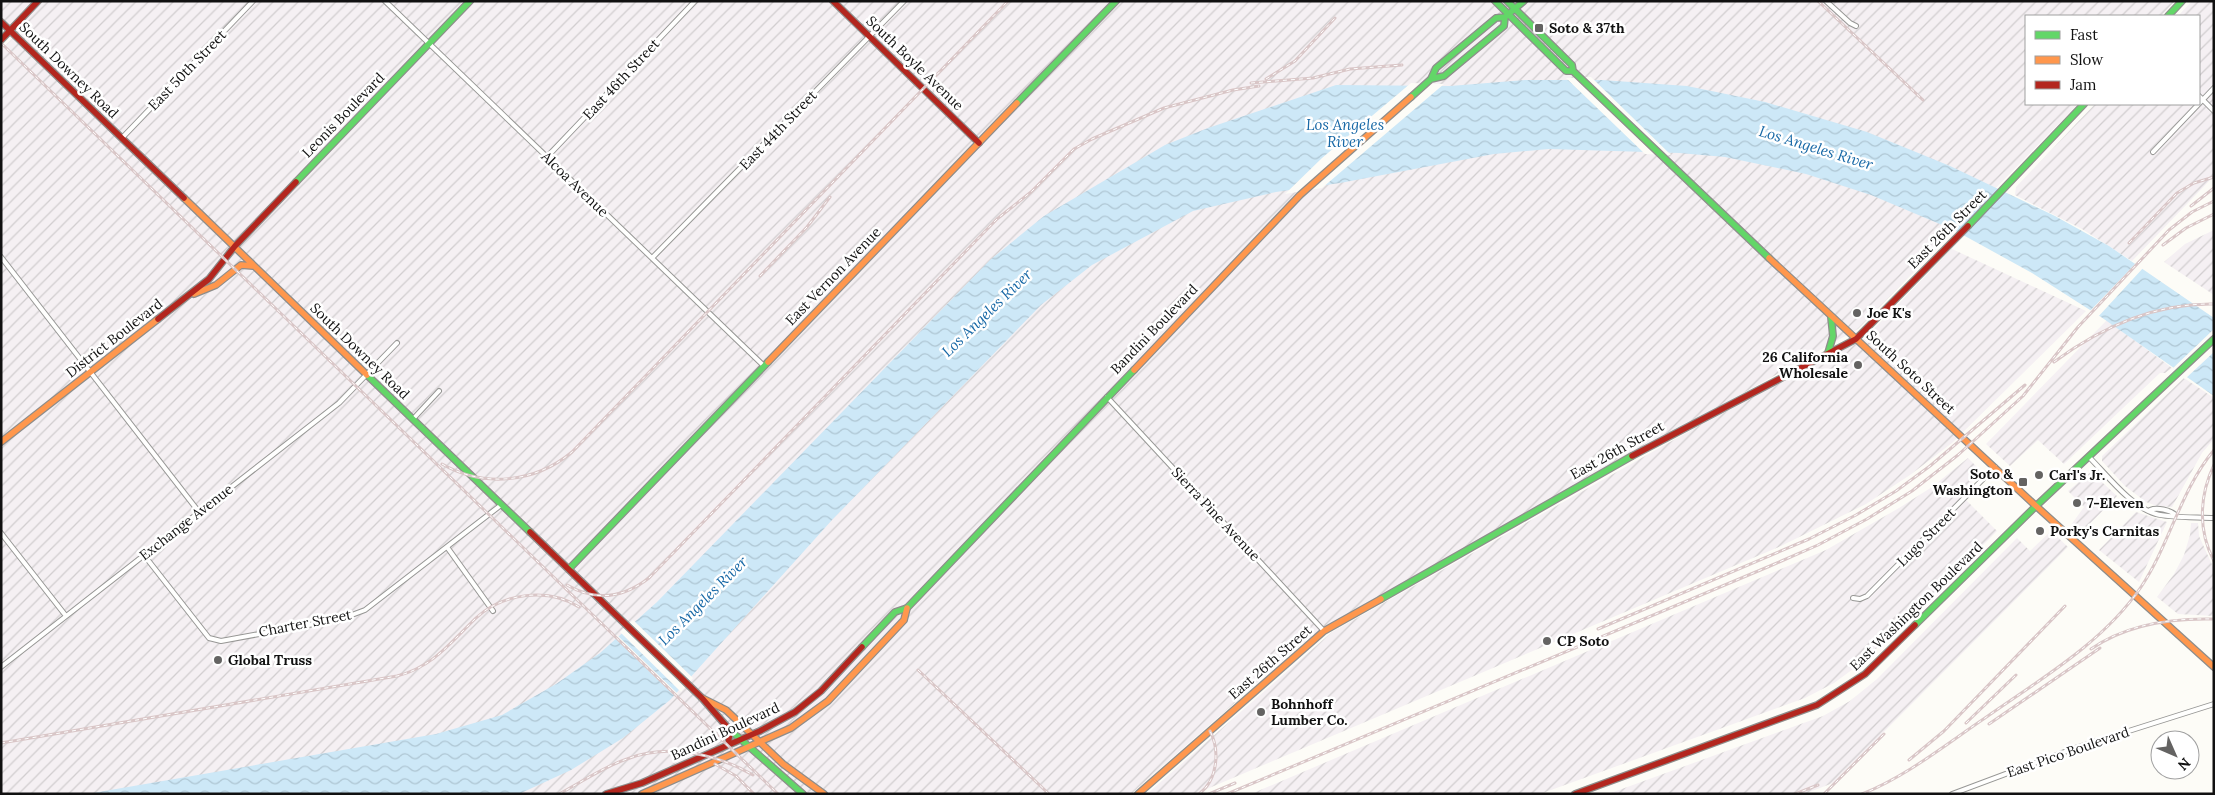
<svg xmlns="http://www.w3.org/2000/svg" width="2215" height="795" font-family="Lora,serif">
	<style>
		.industrial { fill: url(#industrial-furrows) }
		.water { fill: url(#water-waves) }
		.pier { fill: #fdfcf7 }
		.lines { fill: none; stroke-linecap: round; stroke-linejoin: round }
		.street-casing { stroke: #979795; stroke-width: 6 }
		.fast-casing { stroke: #8e8d8b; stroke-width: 8 }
		.slow-casing { stroke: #8e8d8b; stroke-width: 8 }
		.jam-casing { stroke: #8e8d8b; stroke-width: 8 }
		.street { stroke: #fffffe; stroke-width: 4 }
		.fast { stroke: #63d668; stroke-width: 5.5 }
		.slow { stroke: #ff974d; stroke-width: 5.5 }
		.jam { stroke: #b3261e; stroke-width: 5.5 }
		.rail-casing { stroke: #d9c6c7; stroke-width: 3 }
		.rail { stroke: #fff; stroke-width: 1; stroke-dasharray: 4; stroke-linecap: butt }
		.poi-dot { fill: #646362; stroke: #fff; stroke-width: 2 }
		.labels { text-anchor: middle; stroke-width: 5; stroke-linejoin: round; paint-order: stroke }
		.poi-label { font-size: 14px; font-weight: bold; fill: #111; stroke: #fff; text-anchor: start }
		.street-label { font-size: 14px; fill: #111; stroke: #fff }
		.water-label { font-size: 15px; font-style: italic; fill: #1768a6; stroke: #fff }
	</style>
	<defs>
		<pattern id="industrial-furrows" width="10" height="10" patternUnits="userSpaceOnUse" patternTransform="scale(1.25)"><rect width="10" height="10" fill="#f5f0f3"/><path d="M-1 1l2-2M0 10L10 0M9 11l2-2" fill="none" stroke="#d1cdcf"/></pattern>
		<pattern id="water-waves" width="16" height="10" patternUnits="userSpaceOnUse" patternTransform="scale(1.25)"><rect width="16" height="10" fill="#cde8f7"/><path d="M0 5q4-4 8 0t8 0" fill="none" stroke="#afc6d3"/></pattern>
	</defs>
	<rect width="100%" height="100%" fill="#fdfcf7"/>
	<path class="industrial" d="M1,1h2174l-14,15h-135v88h52l-220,225 -529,295 -31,23 -167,147h-1130v-744l16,-16 -16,-16z
		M2192,1h22v175l-82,85 -50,-32 -67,-34 1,-8 79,-83h104v-88h-21z
		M2214,230v65l-50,-33 21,-18z
		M1952,249l134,62 -134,132 -42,32 -44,29 -85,42 -586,248h-48l185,-162 363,-204 169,-89z
		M2107,320l65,48 -7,5h-5l-96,91 -26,-24 -28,26 -24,-22z
		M2184,378l30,20v41l-12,14 -30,54 -15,-1 -11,-4 -21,-16 -23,-25v-5z
		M1968,458l14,14 -22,22 37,37 -83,84 -3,-2 -47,48 -30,22 -29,15 -265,96h-289l575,-244 73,-42 33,-21z
		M2091,472l26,24 -37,38 -9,-9 13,-18 -16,-16z
		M2136,512l31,10 -28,60 -40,-32z
		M2191,523h7l1,13 15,33v47l-36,-2 -21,-17 17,-23 10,-19 6,-20z
		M2051,531l17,16 -235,236 -29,11h-196l215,-78 27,-15 27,-22 140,-141 13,13z"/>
	<path class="water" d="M1525,80h77l85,6 78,16 102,30 83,34 105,50 54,30 105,72v78l-113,-79 -69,-44 -78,-43 -83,-35 -65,-21 -81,-17 -46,-4 -130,-4 -55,5 -154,29 -64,9 -83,19 -101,54 -51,40 -209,215 -162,180 -47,38 -52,32 -52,24h-432l349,-60 66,-19 54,-31 44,-31 57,-51 333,-342 54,-44 121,-71 43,-17 128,-43 114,1z"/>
	<path class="pier" d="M1591,77l80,78 -26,-1 -79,-76z
		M1411,83l33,1 -122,104 -37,6 37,-36z
		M2137,262l7,5 -47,51 -8,-6z
		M2214,329v23l-29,27 -14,-9z
		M633,620l60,58 -12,14 -61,-60z
		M617,635l61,59 -2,3 -62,-60z"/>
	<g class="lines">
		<defs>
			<path id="street" d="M385,1l379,365
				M1826,1l24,22 6,3
				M2199,96l15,15
				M122,138l131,-137
				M2153,152l61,-64
				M547,157l148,-156
				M1,257l198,255
				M652,258l252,-257
				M1107,397l217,234
				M413,419l26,-28
				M2089,457c18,18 42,50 67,57 13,4 42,3 58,4
				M2150,510c7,-3 20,0 26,5
				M1,533l65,83
				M447,547l46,64
				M144,555l65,83 12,3 120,-22 24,-9 136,-105
				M1853,598l7,1 7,-3 128,-129
				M1,667l338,-264 58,-60
				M1952,794l123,-46 139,-44"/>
			<path id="fast" d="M1495,1l71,70h7
				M1507,1l65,64 1,6 196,187
				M2168,16l14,-15
				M1431,79l13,-3 60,-50 1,-9
				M1411,97l20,-18 5,-11 60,-50 9,-1 19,-16
				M1017,103l99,-102
				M296,182l174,-181
				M1968,226l116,-122
				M1828,353l5,-17 -2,-19
				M367,375l163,157
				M569,569l199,-207
				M1381,599l251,-143
				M1915,625l121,-119 178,-167
				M862,647l33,-35 12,-4 227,-238
				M729,729l74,65"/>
			<path id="slow" d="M184,198l183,177
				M1769,258l267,248
				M194,294l22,-9 25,-20 12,1
				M768,362l249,-259
				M1134,370l166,-175 111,-98
				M1,442l157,-123
				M2036,506l178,161
				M702,698l24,12 57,54 41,30
				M642,794l149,-66 37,-27 76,-81 3,-12
				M1138,794l186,-163 57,-32"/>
			<path id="jam" d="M833,1l146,142
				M1,22l183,176
				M1,40l37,-39
				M158,319l51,-40 26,-33 61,-64
				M1632,456l224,-117 112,-113
				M530,532l172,166 27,31
				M727,728l3,4 -2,13
				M606,794l36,-11 118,-52 35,-19 26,-21 41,-44
				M1575,794l242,-89 48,-31 50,-49"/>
		</defs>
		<use href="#street" class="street-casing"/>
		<use href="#fast" class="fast-casing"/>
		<use href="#slow" class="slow-casing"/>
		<use href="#jam" class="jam-casing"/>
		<use href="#street" class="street"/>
		<use href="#fast" class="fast"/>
		<use href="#slow" class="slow"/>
		<use href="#jam" class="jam"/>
		<defs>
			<path id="rail" d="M1818,1l105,99
				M1,43l777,751
				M1266,79l29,-18 40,-43
				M1251,83l62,-5 37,-9 52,-4
				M2191,206l23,-18
				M2129,243l48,-50 17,-10 20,-6
				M2163,245l23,-17 28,-14
				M760,276l47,-49 23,-30
				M2054,362c46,-34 101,-59 160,-58
				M442,464c42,24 93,19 130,-12l436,-451
				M2214,465c-15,31 -16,66 0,96
				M567,585c29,17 56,13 82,-7l348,-359 34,-27 43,-43 18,-10 72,-31 69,-18 26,-4
				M1598,629l211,-90 47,-24 40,-24 34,-25 95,-81
				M2091,649c36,-25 80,-31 123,-30
				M918,670l131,124
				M1966,723l50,-48
				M1989,724l111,-76
				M1,743l396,-67c36,-9 54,-34 79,-58 27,-25 72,-31 103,-11
				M1909,760l35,-29 121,-125
				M715,764l21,12 18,18
				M559,794c23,-12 44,-27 68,-35 41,-16 90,-5 126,16
				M1199,794c19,-14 21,-44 11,-63
				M1209,794l26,-11
				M1227,794l543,-228 48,-21 49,-26 45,-28 46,-36 65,-59 55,-69 91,-97 23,-18 22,-11
				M1795,794l23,-9
				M1824,794l60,-60
				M1862,794c45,-18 83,-49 123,-76 54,-38 118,-75 156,-131 29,-43 39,-96 73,-137"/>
		</defs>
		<use href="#rail" class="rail-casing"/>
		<use href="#rail" class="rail"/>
	</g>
	<g class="poi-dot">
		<rect x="1534" y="23" width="10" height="10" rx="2.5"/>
		<circle cx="1857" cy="313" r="5"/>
		<circle cx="1858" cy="365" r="5"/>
		<circle cx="2039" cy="475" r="5"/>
		<rect x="2018" y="477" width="10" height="10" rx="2.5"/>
		<circle cx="2077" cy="503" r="5"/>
		<circle cx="2040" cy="531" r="5"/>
		<circle cx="1547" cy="641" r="5"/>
		<circle cx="218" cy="660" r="5"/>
		<circle cx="1261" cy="712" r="5"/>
	</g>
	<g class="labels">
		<g class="poi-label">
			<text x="1549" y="33">Soto &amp; 37th</text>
			<text x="1867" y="318">Joe K's</text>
			<text x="1848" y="362" text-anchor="end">26 California<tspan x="1848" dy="16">Wholesale</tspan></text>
			<text x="2013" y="479" text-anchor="end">Soto &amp;<tspan x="2013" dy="16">Washington</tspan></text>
			<text x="2049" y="480">Carl's Jr.</text>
			<text x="2087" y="508">7-Eleven</text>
			<text x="2050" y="536">Porky's Carnitas</text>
			<text x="1557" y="646">CP Soto</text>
			<text x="228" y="665">Global Truss</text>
			<text x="1271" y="709">Bohnhoff<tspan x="1271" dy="16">Lumber Co.</tspan></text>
		</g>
		<g class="street-label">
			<text transform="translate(915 63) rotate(44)" y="5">South Boyle Avenue</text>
			<text transform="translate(69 70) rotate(44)" y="5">South Downey Road</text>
			<text transform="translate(187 70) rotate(-46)" y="5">East 50th Street</text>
			<text transform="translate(621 79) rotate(-47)" y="5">East 46th Street</text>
			<text transform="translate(343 115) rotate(-46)" y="5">Leonis Boulevard</text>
			<text transform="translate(778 130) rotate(-46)" y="5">East 44th Street</text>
			<text transform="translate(575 184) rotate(44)" y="5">Alcoa Avenue</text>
			<text transform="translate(1947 229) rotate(-45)" y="5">East 26th Street</text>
			<text transform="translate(833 276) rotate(-46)" y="5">East Vernon Avenue</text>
			<text transform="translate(1154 329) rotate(-46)" y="5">Bandini Boulevard</text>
			<text transform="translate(114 338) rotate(-38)" y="5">District Boulevard</text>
			<text transform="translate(360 351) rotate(44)" y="5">South Downey Road</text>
			<text transform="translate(1911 372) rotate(43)" y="5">South Soto Street</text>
			<text transform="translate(1617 450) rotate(-29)" y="5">East 26th Street</text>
			<text transform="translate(1216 514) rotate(47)" y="5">Sierra Pine Avenue</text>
			<text transform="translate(186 522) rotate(-38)" y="5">Exchange Avenue</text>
			<text transform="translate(1926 537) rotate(-45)" y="5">Lugo Street</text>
			<text transform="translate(1916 606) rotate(-44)" y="5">East Washington Boulevard</text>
			<text transform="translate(305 623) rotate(-11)" y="5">Charter Street</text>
			<text transform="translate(1270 662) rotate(-41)" y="5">East 26th Street</text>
			<text transform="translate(725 731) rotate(-25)" y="5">Bandini Boulevard</text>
			<text transform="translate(2068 752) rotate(-19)" y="5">East Pico Boulevard</text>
		</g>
		<g class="water-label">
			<text x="1345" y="130">Los Angeles<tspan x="1345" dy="17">River</tspan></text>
			<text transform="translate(1816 148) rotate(17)" y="5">Los Angeles River</text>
			<text transform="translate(987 313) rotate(-44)" y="5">Los Angeles River</text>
			<text transform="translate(703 601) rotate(-45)" y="5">Los Angeles River</text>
		</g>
	</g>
	<rect width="2215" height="795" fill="none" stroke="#111111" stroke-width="5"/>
	<rect x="2025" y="15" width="175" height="90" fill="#ffffff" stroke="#a0a0a0"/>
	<rect x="2035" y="31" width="25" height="8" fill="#63d668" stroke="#a0a0a0"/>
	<text x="2070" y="40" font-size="15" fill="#111111">Fast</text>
	<rect x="2035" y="56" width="25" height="8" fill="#ff974d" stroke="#a0a0a0"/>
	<text x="2070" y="65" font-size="15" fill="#111111">Slow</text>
	<rect x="2035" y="81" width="25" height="8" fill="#b3261e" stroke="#a0a0a0"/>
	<text x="2070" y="90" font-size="15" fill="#111111">Jam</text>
	<g transform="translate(2175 755) rotate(135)"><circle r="24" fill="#ffffff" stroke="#a0a0a0"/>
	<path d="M0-4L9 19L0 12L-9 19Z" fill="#646362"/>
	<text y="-8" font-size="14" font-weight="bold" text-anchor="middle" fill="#111111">N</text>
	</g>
</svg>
